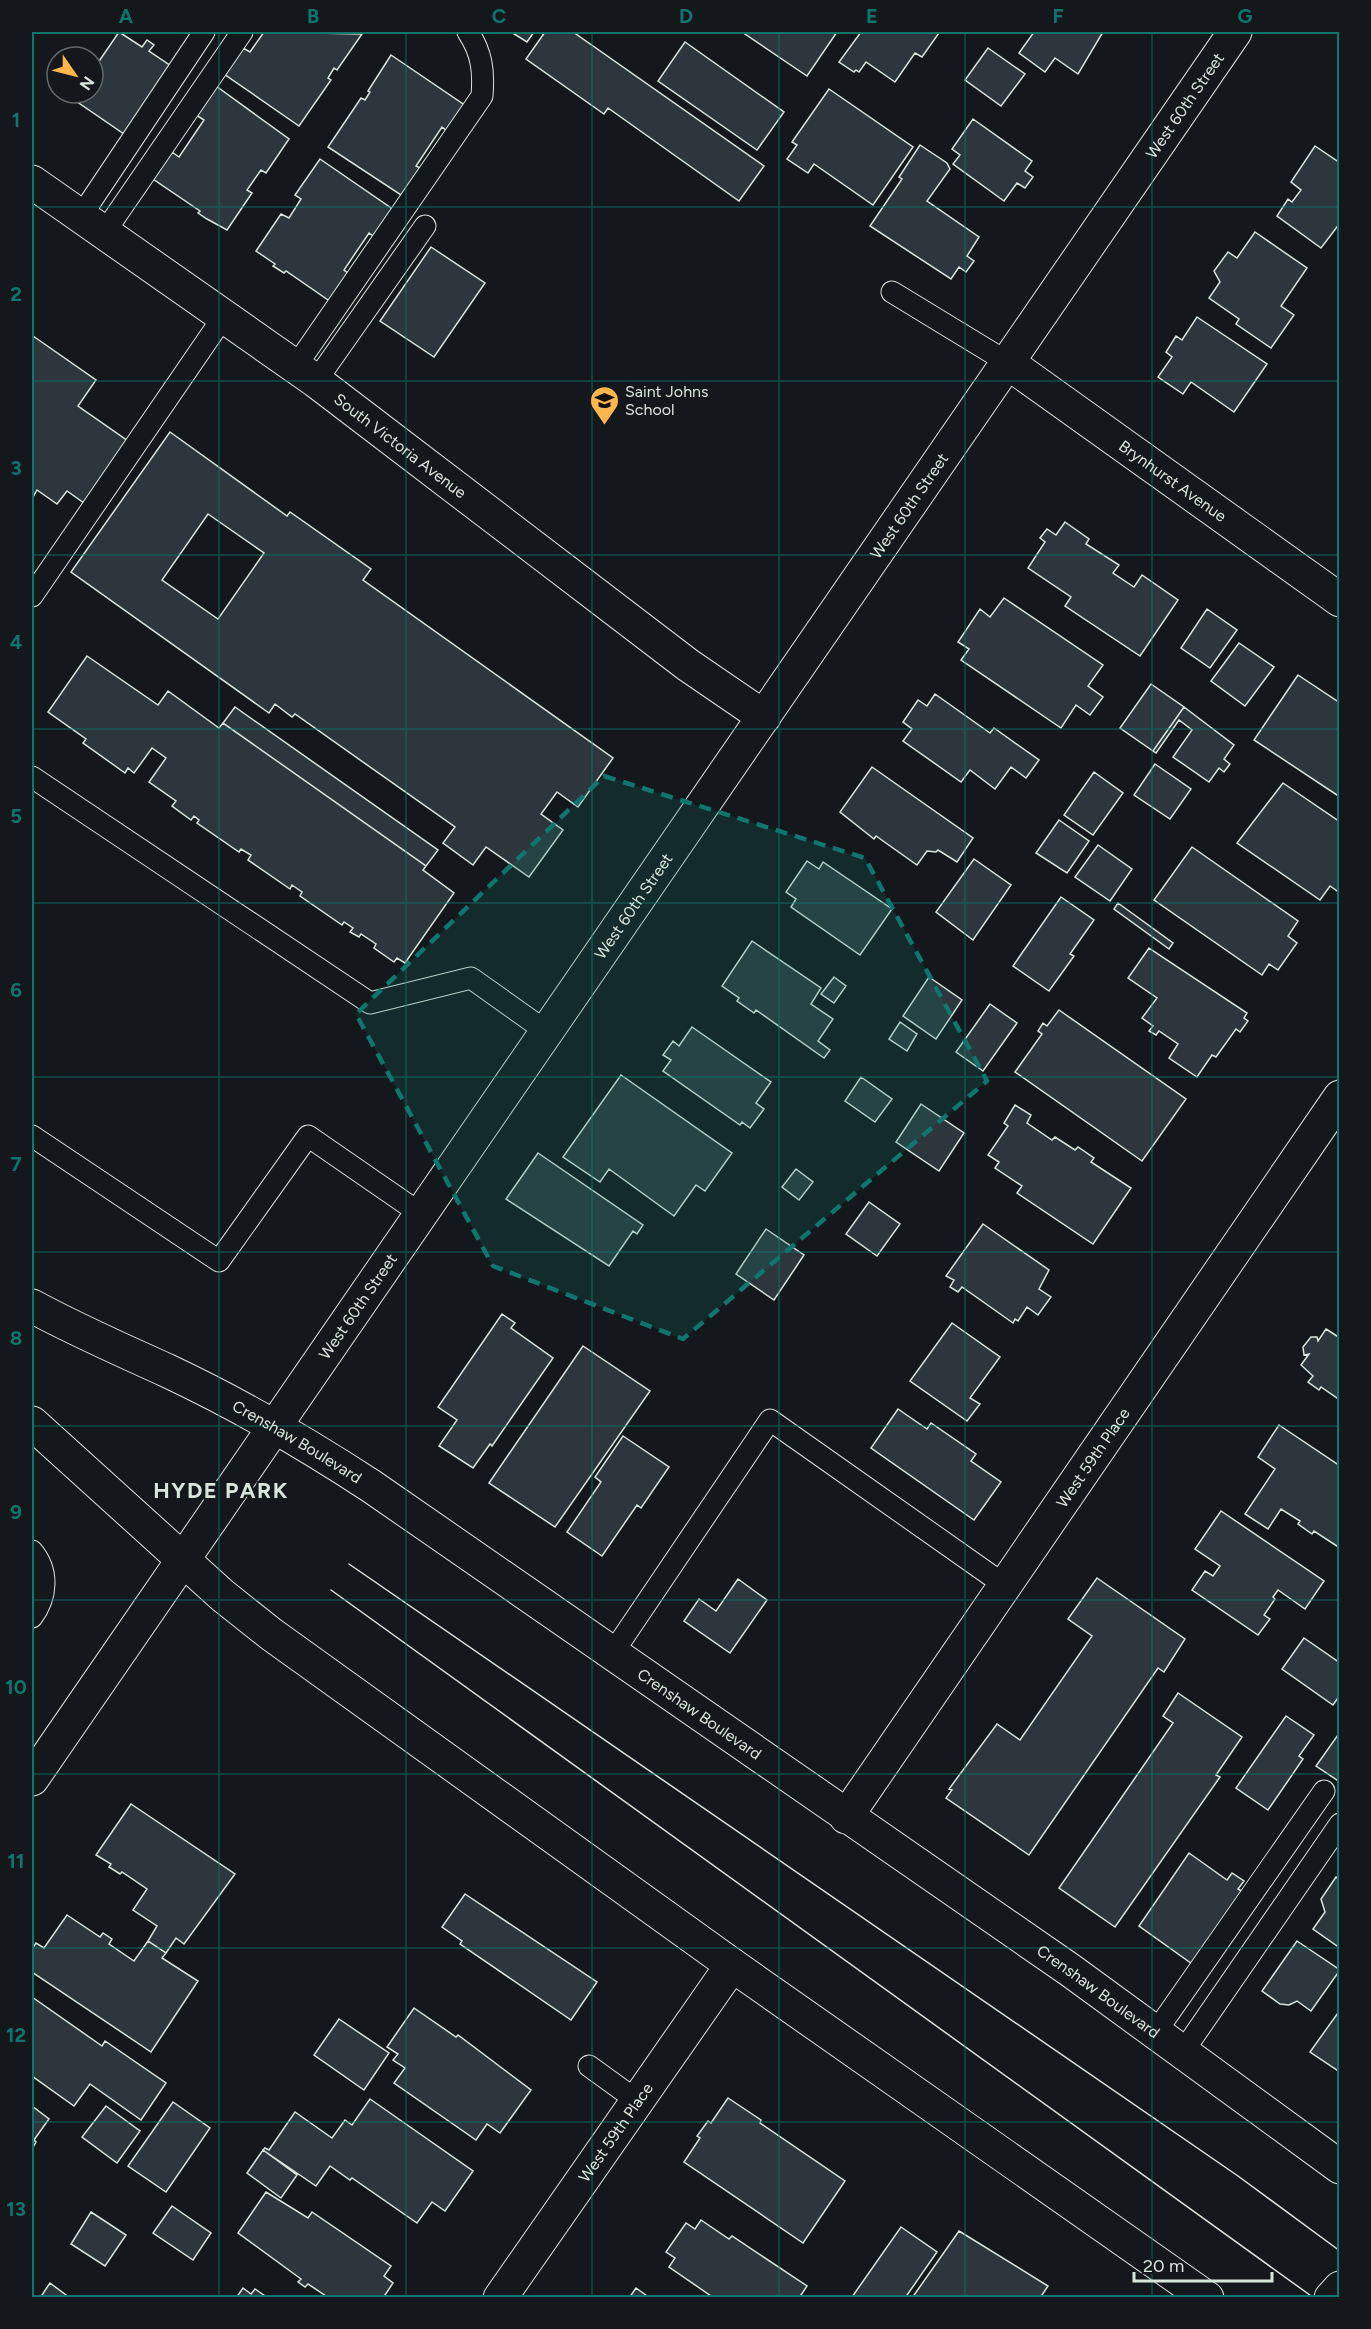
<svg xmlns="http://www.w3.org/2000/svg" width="1371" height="2329" font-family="Figtree,sans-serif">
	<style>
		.building { fill: #2c363c; stroke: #d8e6dc; stroke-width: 1.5; fill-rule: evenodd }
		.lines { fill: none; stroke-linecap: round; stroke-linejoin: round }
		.service-casing { stroke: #d8e6dc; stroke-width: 23 }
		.minor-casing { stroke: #d8e6dc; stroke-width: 35 }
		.tertiary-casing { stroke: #d8e6dc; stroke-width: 35 }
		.primary-casing { stroke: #d8e6dc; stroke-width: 35 }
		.service { stroke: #14181c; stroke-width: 21 }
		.minor { stroke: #14181c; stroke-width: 33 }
		.tertiary { stroke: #14181c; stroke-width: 33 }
		.primary { stroke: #14181c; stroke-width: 33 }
		.tram { stroke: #d8e6dc; stroke-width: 1.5 }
		.marked { fill: #0f766e; fill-opacity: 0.2; stroke: #0f766e; stroke-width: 4.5; stroke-dasharray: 12 8; stroke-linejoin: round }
		.grid { fill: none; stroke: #0f766e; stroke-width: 1.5; stroke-opacity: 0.55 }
		.labels { text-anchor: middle; stroke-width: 4.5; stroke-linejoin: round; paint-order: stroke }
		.street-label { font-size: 16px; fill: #d8e6dc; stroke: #14181c }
		.poi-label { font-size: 16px; fill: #d8e6dc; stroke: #14181c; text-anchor: start }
		.district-label { font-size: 22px; font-weight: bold; letter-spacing: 1.5px; fill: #d8e6dc; stroke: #14181c }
		.neatline { fill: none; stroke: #0f766e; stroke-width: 2 }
		.grid-label { font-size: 20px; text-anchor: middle; font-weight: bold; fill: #0f766e }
	</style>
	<rect width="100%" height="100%" fill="#14181c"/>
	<path class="building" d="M119,32l23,15 5,-7 7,5 -5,6 22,15 -47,68 -51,-35 4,-6h16v-23z
		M264,32l98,2 -25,36 -3,-2 -6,10 3,2 -32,46 -75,-52 19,-26 7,4z
		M511,32h23l-7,10z
		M545,32h28l191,134 -25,35 -131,-93 -4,6 -78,-55z
		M742,32h95l-30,44z
		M861,32h75l3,1 -17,24 -7,-4 -20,29 -29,-20 -7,10 -3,-2 -2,2 -15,-10z
		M1034,32h69l-25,42 -23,-16 -10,14 -26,-19z
		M685,42l99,70 -27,38 -99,-69z
		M988,48l37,26 -24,32 -36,-26z
		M391,55l75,51 -18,26 -6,-5 -26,39 6,3 -18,28 -76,-50 33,-49 4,2 5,-8 -2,-1z
		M216,86l73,53 -23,34 -5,-3 -14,20 5,3 -25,37 -20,-11 -9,-6 2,-2 -47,-32 19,-27 7,5 25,-37 -8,-5z
		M829,89l84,58 -40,58 -59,-41 -6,9 -21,-14 10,-14 -5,-3z
		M973,119l59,42 -7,10 8,6 -8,11 -8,-5 -13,18 -51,-37 7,-9 -8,-6z
		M920,145l27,18 3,6 -23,32 52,36 -12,19 7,5 -8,11 -7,-5 -8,12 -81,-53 32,-47 -3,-2z
		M1315,146l25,17v60l-19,25 -44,-32 11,-17 4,3 9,-12 -10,-8z
		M320,159l74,51 -18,28 -7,-5 -25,37 5,4 -18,28 -45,-31 -2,2 -11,-7 2,-2 -19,-13 25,-37 8,4 12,-19 -6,-4z
		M1255,232l52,36 -26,38 13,9 -23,33 -35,-24 3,-5 -30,-21 11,-16 -6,-11 14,-19 9,6z
		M431,247l54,36 -51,74 -54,-36z
		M1197,317l70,47 -33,48 -43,-30 -8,12 -25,-17 14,-20 -6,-5 10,-16 6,4z
		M33,336l63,44 -18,26 50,35 -44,62 -17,-12 -10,13 -20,-14 -5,9z
		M170,432l117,84 3,-4 81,57 -8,11 250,178 -35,49 -21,-15 -16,22 22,16 -34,47 -43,-30 -13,18 -30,-22 12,-16 -160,-113 -3,3 -17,-13 -6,9 -198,-141zM208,514l56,39 -46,66 -56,-39z
		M1065,522l24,17 -3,5 33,21 -6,8 21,14 8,-12 36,25 -38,56 -75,-50 6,-9 -43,-29 17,-26 -5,-4 7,-9 9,6z
		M1004,598l99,67 -15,21 15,11 -13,18 -14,-10 -15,23 -100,-68 8,-11 -11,-7 22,-33 10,8z
		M1207,609l30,21 -27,38 -29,-20z
		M1239,643l35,24 -29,39 -34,-25z
		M87,656l71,49 10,-14 51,37 4,-5 203,143 -3,4 31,23 -49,70 -8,-5 -3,4 -20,-14 2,-4 -15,-10 -2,3 -9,-5 3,-4 -9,-6 -2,3 -42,-29 2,-4 -10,-7 -2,4 -42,-29 3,-5 -10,-6 -2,3 -42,-29 2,-3 -5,-4 -3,4 -19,-14 4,-5 -27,-19 17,-24 -14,-10 -18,25 -6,-5 -3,5 -42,-30 3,-4 -38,-27z
		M1298,675l42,28v94l-86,-57z
		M1151,684l33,23 -31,44 -33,-23z
		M935,694l55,39 4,-5 45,32 -13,18 -15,-11 -16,22 -25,-19 -9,12 -58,-41 9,-12 -9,-7 15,-22 9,6z
		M235,707l203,143 -12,16 -203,-143z
		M1184,707l50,38 -10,14 6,5 -6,8 -5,-4 -10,14 -36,-25 19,-27 -13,-10 -23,33 -3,-2z
		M1155,764l36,25 -21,30 -36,-24z
		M872,767l101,71 -16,24 -19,-12 -2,2 -9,-1 -10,14 -41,-29 -2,3 -34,-27z
		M1094,772l29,21 -30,42 -29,-20z
		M1283,783l57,39v71l-10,-7 -10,14 -83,-57z
		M1059,820l30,21 -22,32 -31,-20z
		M1098,845l34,24 -22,32 -35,-24z
		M1192,847l106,74 -10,15 9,7 -19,27 -9,-6 -7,11 -108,-75z
		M974,859l37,26 -38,55 -37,-28z
		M807,861l12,8 4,-7 69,47 -32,46 -69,-48 5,-8 -10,-7z
		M1061,897l33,23 -24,34 4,2 -25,35 -36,-25z
		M1118,903l55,40 -4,6 -55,-40z
		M752,941l69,47 -10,16 22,15 -15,22 12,9 -6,8 -68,-48 -2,3 -17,-12 2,-3 -17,-12z
		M1149,948l98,65 -3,5 4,3 -8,11 -4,-3 -20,28 -4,-2 -15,22 -28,-19 9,-14 -19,-13 -3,4 -7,-4 4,-5 -11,-8 15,-20 -29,-20z
		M834,977l12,9 -12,17 -13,-9z
		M929,977l33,23 -26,39 -33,-23z
		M990,1004l27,19 -34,48 -27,-19z
		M1059,1010l127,89 -44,62 -127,-89 27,-38 -4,-3 5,-8 4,3z
		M900,1022l17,12 -10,17 -18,-12z
		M692,1027l79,55 -15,21 8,6 -14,19 -8,-6 -2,3 -77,-54 8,-11 -8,-5 10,-14 6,5z
		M621,1075l111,78 -27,38 -9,-6 -22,31 -65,-47 -9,13 -37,-25z
		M861,1077l31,22 -17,23 -30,-21z
		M921,1104l43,29 -25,38 -43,-29z
		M1015,1105l16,10 -4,8 25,17 3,-3 20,13 3,-3 16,11 -3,4 40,26 -38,56 -76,-51 5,-7 -27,-18 4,-6 -11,-7 20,-29 -4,-3z
		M538,1153l105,72 -6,9 -4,-3 -24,35 -103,-67z
		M796,1169l17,13 -14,18 -17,-13z
		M869,1202l31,22 -23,32 -31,-22z
		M983,1224l66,46 -10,19 12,8 -13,18 -11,-8 -9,14 -3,-2 -2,4 -51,-36 -4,5 -8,-5 4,-7 -8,-4z
		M766,1229l38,26 -30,45 -38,-26z
		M502,1314l13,9 -4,5 42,30 -61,88 -2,-2 -17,24 -34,-22 18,-26 -19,-13z
		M952,1323l48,34 -30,41 10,6 -13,17 -57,-40z
		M1326,1329l14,9v62l-19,-13 -2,3 -11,-8 5,-6 -12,-11 8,-11 -5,1 -1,-8 8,-10h6l1,4z
		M583,1346l67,45 -95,136 -66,-44z
		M898,1409l29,20 4,-6 45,31 -5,7 30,21 -27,38 -103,-72z
		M1279,1425l61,41v82l-26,-17 -2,3 -14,-10 2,-3 -19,-12 -13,20 -23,-15 30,-45 -17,-12z
		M623,1436l46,31 -28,41 -4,-3 -35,51 -35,-24 34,-50 -6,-5z
		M1221,1511l103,70 -19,28 -27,-19 -5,7 2,2 -11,16 6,4 -12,16 -66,-45 13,-19 8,5 7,-10 -25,-17z
		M1097,1578l88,61 -21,33 -6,-4 -129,187 -83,-57 6,-8 -3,-1 48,-65 23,16 72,-104 -24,-17z
		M738,1579l29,21 -37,53 -46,-32 15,-22 17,12z
		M1304,1638l36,25v32l-7,10 -51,-36z
		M1178,1693l64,44 -26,38 4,2 -105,150 -56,-39 114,-165 -10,-7z
		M1286,1716l28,19 -15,21 4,3 -35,51 -32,-22z
		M1340,1732v50l-24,-16z
		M131,1804l104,70 -51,70 -8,-6 -10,15 -18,-12 9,-15 -24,-16 14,-21 -25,-17 -2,2 -11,-7 2,-3 -15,-9z
		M1189,1853l38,27 5,-7 12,8 -6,8 7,4 -50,73 -56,-40z
		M1336,1877l4,2v69l-27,-19 12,-17 -4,-13z
		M465,1894l132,88 -26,38 -111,-76 2,-3 -20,-14z
		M67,1915l33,22 3,-4 9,6 -3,5 25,17 14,-20 18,12 -4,5 36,23 -47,71 -119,-80v-23l4,-6 8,5z
		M1297,1941l43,29 -29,41 -14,-10 -8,4 -9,-1 -18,-13z
		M32,1997l70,49 3,-5 61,42 -25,37 -51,-36 -16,22 -42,-30z
		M414,2008l42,29 2,-2 73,55 -31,43 -13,-9 -11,16 -82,-57 11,-15 -12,-8 5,-6 -11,-7z
		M1340,2010v62l-30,-20z
		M339,2019l50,34 -25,37 -50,-35z
		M728,2098l33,22 -1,3 85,58 -42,62 -119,-81 16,-24 -3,-2 11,-15 3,2z
		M370,2099l103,72 -28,40 -13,-9 -15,21 -65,-45 -2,2 -20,-14 -14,20 -53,-36 2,-2 4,2 26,-38 37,26 13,-18 7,5z
		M173,2102l37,26 -44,64 -38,-26z
		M32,2106l17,13 -15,21 2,2 -4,7z
		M106,2106l34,25 -23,32 -35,-26z
		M263,2150l34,25 -16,23 -34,-25z
		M266,2192l42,26 4,-6 79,54 -7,10 9,7 -10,15h-54l-21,-14 -3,3 -7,-5 3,-3 -63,-46z
		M172,2206l39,27 -18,27 -40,-27z
		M91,2212l35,23 -21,31 -34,-22z
		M701,2220l28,19 3,-3 75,50 -8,12h-85l-45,-31 6,-9 -9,-6 20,-29 9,6z
		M901,2227l36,25 -32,46 -53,-1z
		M959,2231l89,55 -8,12h-128z
		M50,2283l20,15h-30z
		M243,2288l8,6 4,-5 13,9h-32z
		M636,2288l14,10h-21z"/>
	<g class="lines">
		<defs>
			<path id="service" d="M81,216l123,-184
				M104,233l138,-201
				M892,292l115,70
				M296,366l186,-270c2,-25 0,-43 -14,-64
				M316,381l109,-155
				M32,596l192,-280
				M32,777l338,226 101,-25 76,54
				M32,1136l187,125 89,-125 113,78
				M32,1551c17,20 15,46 0,66
				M612,1654l158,-234 233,164
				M1155,2033l169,-242
				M1182,2053l158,-229
				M589,2066l47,34"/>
			<g id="minor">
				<path id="s1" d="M32,182l284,199 372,284 76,52"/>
				<path id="s2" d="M1007,362l333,238"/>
				<path id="s3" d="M846,1817l494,-720"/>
				<path id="s4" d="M500,2298l232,-333"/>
				<path d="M1331,2298l9,-10"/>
			</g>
			<g id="tertiary">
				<path id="s5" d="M32,1779l1203,-1747"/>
			</g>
			<g id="primary">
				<path id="s6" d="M32,1306c44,24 90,44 136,65 70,33 139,73 203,115l699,484 270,197"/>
				<path d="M32,1423l190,172 49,39 461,331 475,333"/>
			</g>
		</defs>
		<use href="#service" class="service-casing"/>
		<use href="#minor" class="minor-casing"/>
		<use href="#tertiary" class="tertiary-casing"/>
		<use href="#primary" class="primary-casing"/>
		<use href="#service" class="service"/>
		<use href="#minor" class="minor"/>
		<use href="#tertiary" class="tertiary"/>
		<use href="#primary" class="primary"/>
		<path class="tram" d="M349,1564l889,612 102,75
			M331,1590l983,708"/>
	</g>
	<path class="marked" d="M604,776l261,82 122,223 -304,258 -190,-73 -137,-252z"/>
	<path class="grid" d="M219,32v2266M406,32v2266M592,32v2266M779,32v2266M965,32v2266M1152,32v2266M32,207h1308M32,381h1308M32,555h1308M32,729h1308M32,903h1308M32,1077h1308M32,1252h1308M32,1426h1308M32,1600h1308M32,1774h1308M32,1948h1308M32,2122h1308"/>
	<defs>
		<symbol id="school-pin" viewBox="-11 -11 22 30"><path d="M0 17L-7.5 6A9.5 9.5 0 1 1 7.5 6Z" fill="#ffb74d" stroke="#14181c"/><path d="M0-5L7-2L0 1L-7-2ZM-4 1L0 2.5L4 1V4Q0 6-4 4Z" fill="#111"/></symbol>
	</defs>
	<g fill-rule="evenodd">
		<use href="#school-pin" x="588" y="384" width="33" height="45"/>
	</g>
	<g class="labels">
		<g class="street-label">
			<text dy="6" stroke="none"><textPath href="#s5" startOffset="2032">West 60th Street</textPath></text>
			<text dy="6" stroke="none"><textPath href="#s1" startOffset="453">South Victoria Avenue</textPath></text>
			<text dy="6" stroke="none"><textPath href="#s2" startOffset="204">Brynhurst Avenue</textPath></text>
			<text dy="6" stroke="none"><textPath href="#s5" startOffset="1546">West 60th Street</textPath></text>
			<text dy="6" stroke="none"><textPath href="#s5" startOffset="1060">West 60th Street</textPath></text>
			<text dy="6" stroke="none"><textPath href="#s5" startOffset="574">West 60th Street</textPath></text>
			<text dy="6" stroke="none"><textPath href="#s6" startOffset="298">Crenshaw Boulevard</textPath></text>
			<text dy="6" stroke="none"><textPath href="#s3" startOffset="436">West 59th Place</textPath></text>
			<text dy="6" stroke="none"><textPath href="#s6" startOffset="784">Crenshaw Boulevard</textPath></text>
			<text dy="6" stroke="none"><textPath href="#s6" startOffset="1270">Crenshaw Boulevard</textPath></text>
			<text dy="6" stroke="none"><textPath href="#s4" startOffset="202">West 59th Place</textPath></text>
		</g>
		<g class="poi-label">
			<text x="625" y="397">Saint Johns<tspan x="625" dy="18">School</tspan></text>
		</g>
		<g class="district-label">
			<text x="221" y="1498">HYDE PARK</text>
		</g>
	</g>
	<rect width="1371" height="2329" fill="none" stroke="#14181c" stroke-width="66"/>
	<g transform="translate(75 75) rotate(125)"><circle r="28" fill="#14181c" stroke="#626a69" stroke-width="1.5"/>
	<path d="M0-4.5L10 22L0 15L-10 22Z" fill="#ffb74d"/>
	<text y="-9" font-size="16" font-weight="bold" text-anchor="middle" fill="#d8e6dc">N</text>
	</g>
	<path d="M1134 2272v9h138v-9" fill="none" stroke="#d8e6dc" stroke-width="3"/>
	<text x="1143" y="2272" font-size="18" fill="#d8e6dc" stroke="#14181c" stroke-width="4.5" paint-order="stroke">20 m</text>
	<rect x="33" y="33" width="1305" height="2263" class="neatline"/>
	<g class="grid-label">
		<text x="126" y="23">A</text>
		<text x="313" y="23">B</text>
		<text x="499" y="23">C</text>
		<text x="686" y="23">D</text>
		<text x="872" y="23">E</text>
		<text x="1058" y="23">F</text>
		<text x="1245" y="23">G</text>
		<text x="16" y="127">1</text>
		<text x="16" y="301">2</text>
		<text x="16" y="475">3</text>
		<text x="16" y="649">4</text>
		<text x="16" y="823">5</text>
		<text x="16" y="997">6</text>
		<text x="16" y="1171">7</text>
		<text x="16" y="1345">8</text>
		<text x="16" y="1519">9</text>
		<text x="16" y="1694">10</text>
		<text x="16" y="1868">11</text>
		<text x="16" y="2042">12</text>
		<text x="16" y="2216">13</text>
	</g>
</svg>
